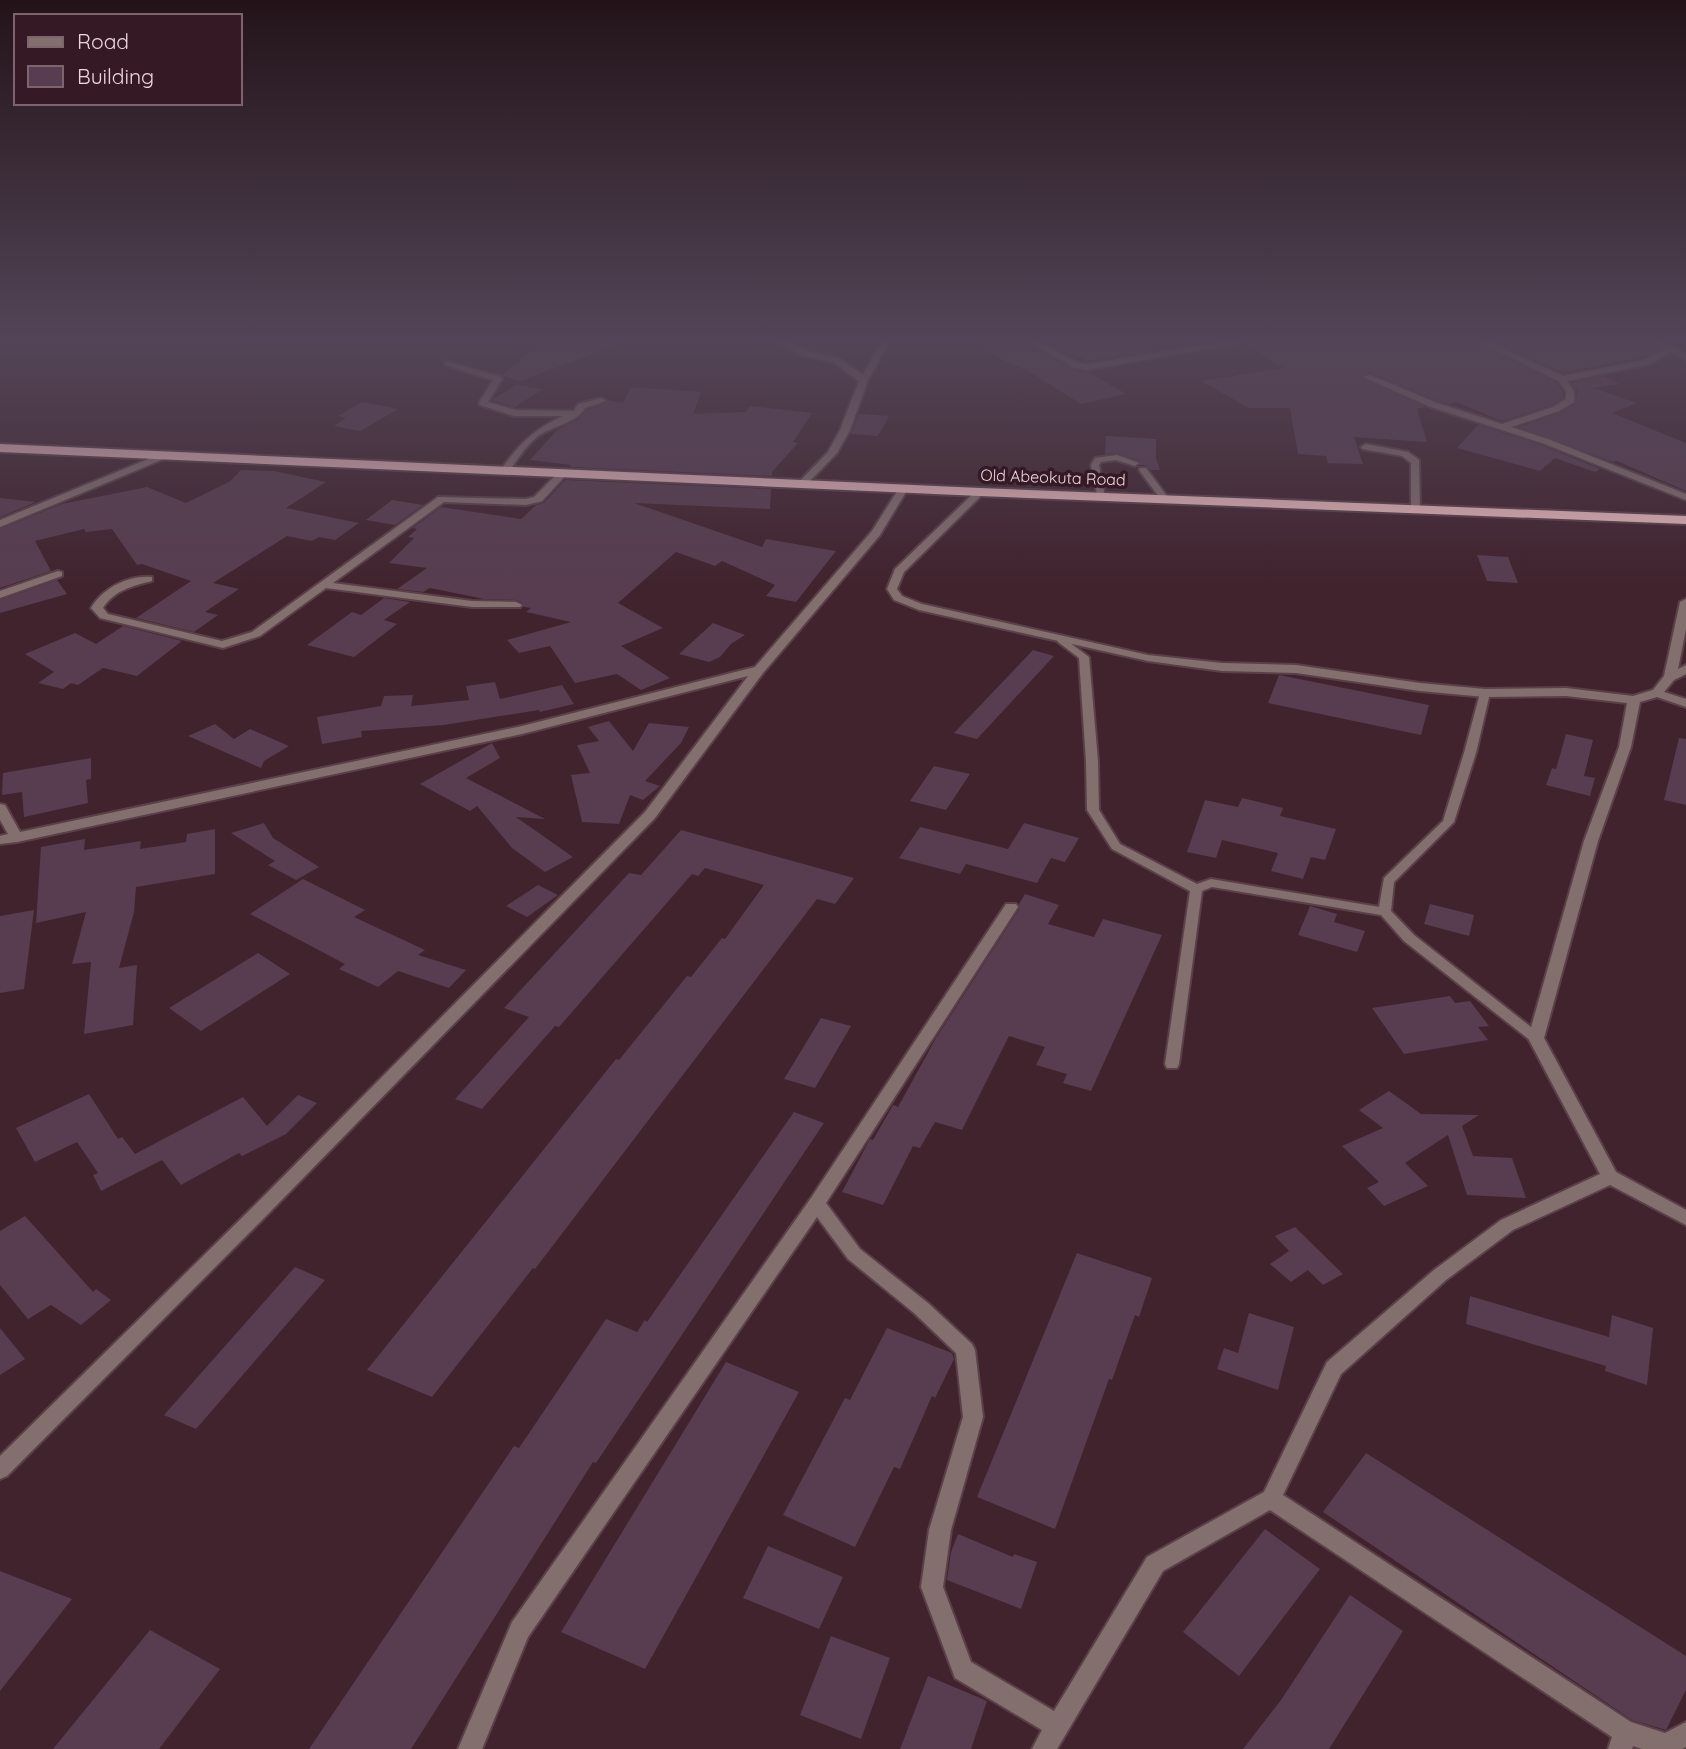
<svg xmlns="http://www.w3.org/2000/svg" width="1686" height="1749" font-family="Quicksand,sans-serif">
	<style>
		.building { fill: #573d4f }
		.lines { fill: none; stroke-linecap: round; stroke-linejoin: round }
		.service-casing { stroke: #5b4049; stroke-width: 4 }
		.minor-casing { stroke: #5b4049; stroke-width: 4 }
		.trunk-casing { stroke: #5b4049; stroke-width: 4 }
		.service { fill: #846f6f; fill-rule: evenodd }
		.minor { fill: #846f6f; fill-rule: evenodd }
		.trunk { fill: #ecbcbe; fill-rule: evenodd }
		.labels { text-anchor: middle; stroke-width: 7; stroke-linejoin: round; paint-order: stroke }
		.far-street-label { font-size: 16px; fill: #ead6dc; stroke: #351924 }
	</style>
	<rect width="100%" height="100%" fill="#40232d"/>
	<path class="building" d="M543,341h76l1,3 -100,37 -18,-6z
		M1084,341h68l1,10 -66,10 -34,-15z
		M1252,341h222l83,42 6,9v6l-11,7 -50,16 -45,-19 -9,2 -10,-3 -69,-29 -8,6 64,29 -8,2 10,33 -73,-5 9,27 -35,-1 -2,-7 -28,-2 -8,-46h-41l-48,-27 82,-13 -37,-24z
		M1493,341h36l11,5 20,-5h90l10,8 -17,8 -80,16z
		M1012,343l9,8 15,-2 37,21 15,2 38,22 -45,10 -54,-34 -21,-8 -21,-15z
		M1604,376l15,8 -26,4 44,15 -25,10 74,30v48l-69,-30 -4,1 -94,-35 41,-14 15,-9 2,-13 -6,-8z
		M516,385l27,4 -28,18 -23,-7z
		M631,387l70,5 -8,22 53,-2 4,-6 62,7 -19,29 5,1 -26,29v4l-202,-9 1,-2 -41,-5 27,-30 20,-10 10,-10 20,-7 1,-3 15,3z
		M362,402l36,7 -38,22 -26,-5 12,-8 -8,-2z
		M859,414h5l25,2 -11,20 -27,-2z
		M1478,425l63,20 59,24 -5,3 -40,-14 -15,13 -83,-23z
		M1106,436l50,3v19l4,12h-9l-5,-5h-6v-4l-22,-8 -13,1z
		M241,470l33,1 52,11 -40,26 73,15 -24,17 -16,-3 -7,4 -25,-5 -74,47 26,6 -34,23 13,3 -24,17 -58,-14 55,-37 -49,-17 -5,1 -25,-36 -26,3 -2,-3 -49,12 16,30 -51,17v-59l62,-25 85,-17 39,16 43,-21z
		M565,480l206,9 -1,20 -136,-6 128,44 4,-8 70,12 -40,51 -30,-6 9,-11 -53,-24 -7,5 -39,-14 -58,51 45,25 -42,18 49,32 -29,12 -24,-16 -42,9 -25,-37 -31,7 -12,-13 64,-18 -45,-10 5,-4 -7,-1 -1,-4 -6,-3 -33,-1 -54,-11 -7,4 -26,-3 30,-21 -38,-5 25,-25 -6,-1 9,-8 -4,-1 28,-21 80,12 15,-14 8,-2z
		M0,498l36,4 -36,15z
		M392,500l31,5 -28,20 -29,-5z
		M1477,555l31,2 10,26 -31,-2z
		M57,580l10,14 -67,19v-13z
		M384,598l26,4 -26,18 13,4 -43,33 -47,-12 45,-33 9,3z
		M713,623l32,12 -14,9 -11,13 -11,5 -30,-8z
		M123,626l59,15 -45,35 -34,-8 -25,17 -7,-2 -8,6 -25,-6 16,-11 -29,-18 50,-21 21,11z
		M1033,650l21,6 -77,83 -23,-6z
		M1279,675l150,30 -8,30 -153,-32z
		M495,682l5,17 62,-14 12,19 -34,8 -1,-2 -95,15 -83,6 1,6 -40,7 -5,-27 64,-11 3,-10 29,-1 -2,11 58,-6 -3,-14z
		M609,721l24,30 16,-28 40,4 -8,16 -36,38 15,5 -17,14 -13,-5 -11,29 -37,-2 -11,-47 19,-2 -13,-28 22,-4 -11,-14z
		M215,724l19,15 16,-10 39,17 -25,15 -3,7 -73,-32z
		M1566,734l27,6 -9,36 11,2 -5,18 -44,-11 6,-17 4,1z
		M1679,738l7,1v66l-22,-5z
		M492,743l8,15 -34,20 79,41 -29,-2 57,40 -28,15 -33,-24 -35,-42 -7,5 -50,-27z
		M91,758v21l-5,1 2,23 -64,14 -2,-25 -20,3 1,-22z
		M934,766l36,8 -24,36 -36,-9z
		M1242,798l41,10 -3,8 56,13 -11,31 -14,-3 -8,22 -32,-8 7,-18 -56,-13 -6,18 -29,-6 18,-52 33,7z
		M264,823l9,15 46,29 -23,13 -28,-15 7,-4 -44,-28z
		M1024,823l55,15 -14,24 -14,-4 -14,25 -71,-19 -6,10 -61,-16 21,-31 88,22z
		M215,829v45l-79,13 -2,25 -15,56 18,-3 -4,60 -49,9 7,-72 -19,2 14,-52 -50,11 5,-76 44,-8 -1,11 57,-9 -1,8 46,-7 1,-8z
		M681,830l173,48 -19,26 -18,-5 -282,370 -2,-1 -101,129 -65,-27 249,-311 3,1 68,-84 4,1 31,-39 3,1 39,-54 -59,-17 -7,8 -6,-2 -133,153 -4,-1 -73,83 -27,-10 74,-82 -25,-9 125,-135 12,2z
		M303,879l62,31 -11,7 71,33 -7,5 48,15 -17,18 -51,-17 -20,16 -39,-18 6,-5 -95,-50z
		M538,885l20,10 -31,22 -21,-11z
		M1025,894l34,11 -11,19 46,13 9,-18 59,16 -71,156 -28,-8 4,-9 -31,-9 9,-18 -36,-11 -47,94 -27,-8 -15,26 -7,-2 -30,59 -41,-13 28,-53 3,1 20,-35 5,2 38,-69 84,-130 -1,-4z
		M1430,904l44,11 -5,21 -45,-12z
		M1310,906l27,8 -3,8 31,9 -8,21 -59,-17z
		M34,910l-10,79 -24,4v-77z
		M258,953l32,21 -89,57 -32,-23z
		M1450,996l5,7 15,-2 19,25 -11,1 10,13 -84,14 -32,-46z
		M821,1018l30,8 -36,62 -31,-9z
		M1389,1091l32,23 58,1 -17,11 11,30 39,2 14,40 -59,-3 -19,-60 -43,28 23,23 -44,20 -17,-18 12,-6 -37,-36 41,-18 -24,-18z
		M89,1094l29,45 4,-2 13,17 108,-57 24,29 31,-31 19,8 -31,31 -44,22 -3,-3 -58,32 -19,-25 -61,31 -8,-16 5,-2 -21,-31 -42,20 -19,-34z
		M794,1112l30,11 -228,340 -3,-1 -182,287h-102l205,-303 5,2 87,-129 31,13 8,-12 2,2z
		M25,1216l68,76 3,-3 15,11 -30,25 -30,-20 -23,14 -28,-34v-54z
		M1295,1227l48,47 -20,11 -15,-15 -17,12 -21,-18 19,-13 -14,-15z
		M1077,1253l75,25 -13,39 -4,-2 -23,65 -3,-1 -54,150 -78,-32z
		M295,1267l30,13 -129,149 -32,-14z
		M1470,1296l139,41 3,-22 41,13 -6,57 -42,-14 1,-5 -140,-42z
		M1249,1313l45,14 -16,63 -61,-21 7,-21 14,5z
		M0,1328l25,31 -25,16z
		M887,1328l65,25 2,6 -19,39 -3,-2 -32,73 -6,-2 -39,80 -72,-32 62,-117 5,2z
		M726,1362l73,30 -154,277 -84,-37z
		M1366,1453l320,203v34l-20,40 -34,-10 -309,-208z
		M1265,1529l55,40 -81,107 -56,-44z
		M958,1534l55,23 1,-3 23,8 -16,47 -74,-29 4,-28z
		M768,1546l75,31 -24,52 -76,-31z
		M0,1571l72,28 -72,92z
		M1350,1595l53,36 -74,118h-86l38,-49z
		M150,1630l70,39 -61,80h-106z
		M831,1636l59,22 -29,81 -61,-24z
		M928,1676l59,25 -16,48h-71z"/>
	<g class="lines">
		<defs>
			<path id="service" d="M1117,455l22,8 -4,3 -19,-6 -15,2 -2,3 6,32 -7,2 -7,-34 4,-7z
				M1140,468h6l23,31 -1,2h-6l-23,-31z
				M1062,637l27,20 9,104 1,49 21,34 77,40 14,-5 168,28 5,-29 59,-57 21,-68 16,-60 1,-2h8l1,2 -14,60 -22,69 -60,60 -3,29 23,24 127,100 2,3 -2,3h-10l-127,-100 -23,-26 -169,-28 -10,4 -23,173 -2,4h-10l-2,-4 25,-173 -78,-42 -25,-39 -1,-49 -7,-103 -21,-16 -1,-2z"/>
			<path id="minor" d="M777,341h10l19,10 33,7 24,17 19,-34h8l-22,39 -18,50 -13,23 -30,31 -3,1 -5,-3 29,-30 12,-22 19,-49 -26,-19 -33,-7z
				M1028,341c22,0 37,21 59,23l143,-23h19l-162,29 -13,-2z
				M1476,341h11l76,35 81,-16 21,-11 -13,-8h10l24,13v6l-15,-8 -21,12 -83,17 7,10v11l-15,9 -48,16 37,12 138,55v6l-144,-57 -111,-36 -68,-30 7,-2 67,28 65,21 51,-17 13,-8v-8l-7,-10z
				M445,361l56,16 1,2 -14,23 27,8 59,1 4,-7 24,-6 4,3 -21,7c-8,15 -34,18 -48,29 -12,10 -20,23 -29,36l-3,1 -5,-3c18,-26 34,-42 63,-55h-49l-34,-11 -1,-2 14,-23 -48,-15z
				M1366,444l42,8 11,8 1,51 -9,-2v-46l-9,-7 -39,-7 -2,-2z
				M163,453l5,3 -2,2 -166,69v-7z
				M559,472l8,2 -25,27 -16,4 -82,-3 -111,81 139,18 44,1 6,3 -2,2h-48l-146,-19 -66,48 -37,12 -123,-30 -9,-10c12,-20 37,-33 61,-31v4c-19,5 -38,9 -49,27l5,6 114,27 30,-9 186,-135 88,2 8,-2z
				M901,485l8,2 -29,48 -117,138 -108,145 -387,396 -261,262 -7,3v-23l256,-252 389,-392 103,-136 -226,58 -505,108 -17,2v-8l8,-2 -8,-14v-16l5,1 15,27 502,-106 233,-59 117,-136z
				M977,490l8,2 -81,80 -7,17 5,7 20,8 226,51 74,8 74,2 124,18 65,6 81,-1 67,8 20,-6 11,-14 16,-74 6,-3v30l-8,40 8,-4v9l-12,6 -10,12 22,7v8l-29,-10 -17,5 -9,45 -33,94 -54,197 72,134 70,38v15l-76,-40 -97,45 -67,50 -105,94 -58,121 348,227 34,11 21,-11v25l-4,2h-40l-9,-3 -1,3h-24l4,-12 -342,-227 -107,61 -106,178h-25l10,-19 -87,-52 -34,-91 8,-57 34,-113 -7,-64 -42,-40 -66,-54 -31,-42 -289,420 -46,112h-24l54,-127 299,-424 195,-294h10l2,3 -192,296 34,46 68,54 44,41 3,6 8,67 -32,113 -8,57 28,75 83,49 93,-154 117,-65 63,-130 107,-92 67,-50 99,-46 -72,-136 56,-197 35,-94 8,-44 -61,-7 -81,1 -65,-6 -124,-18 -74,-2 -74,-10 -229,-51 -25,-10 -7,-11 8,-20z
				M58,571l4,1v4l-62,22v-7z"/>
			<path id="trunk" d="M0,444l980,44 706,28v8l-706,-28 -980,-44z"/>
		</defs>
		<use href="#service" class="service-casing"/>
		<use href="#minor" class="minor-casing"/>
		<use href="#trunk" class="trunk-casing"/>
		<use href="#service" class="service"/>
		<use href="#minor" class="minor"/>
		<use href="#trunk" class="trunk"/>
	</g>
	<linearGradient id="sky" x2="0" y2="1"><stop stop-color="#231319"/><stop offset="0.58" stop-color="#534557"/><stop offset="1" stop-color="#534557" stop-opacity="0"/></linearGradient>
	<rect width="1686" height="586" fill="url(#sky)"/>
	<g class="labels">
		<g class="far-street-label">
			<text transform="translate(1053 477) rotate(2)" y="6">Old Abeokuta Road</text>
		</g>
	</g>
	<rect x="14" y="14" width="228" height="91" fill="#351924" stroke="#7d656e" stroke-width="2"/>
	<rect x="28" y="37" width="35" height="10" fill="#846f6f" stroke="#7d656e" stroke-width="2"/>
	<text x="77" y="49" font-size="21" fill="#ead6dc">Road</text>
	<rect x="28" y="66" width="35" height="21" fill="#573d4f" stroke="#7d656e" stroke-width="2"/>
	<text x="77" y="84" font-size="21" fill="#ead6dc">Building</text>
</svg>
